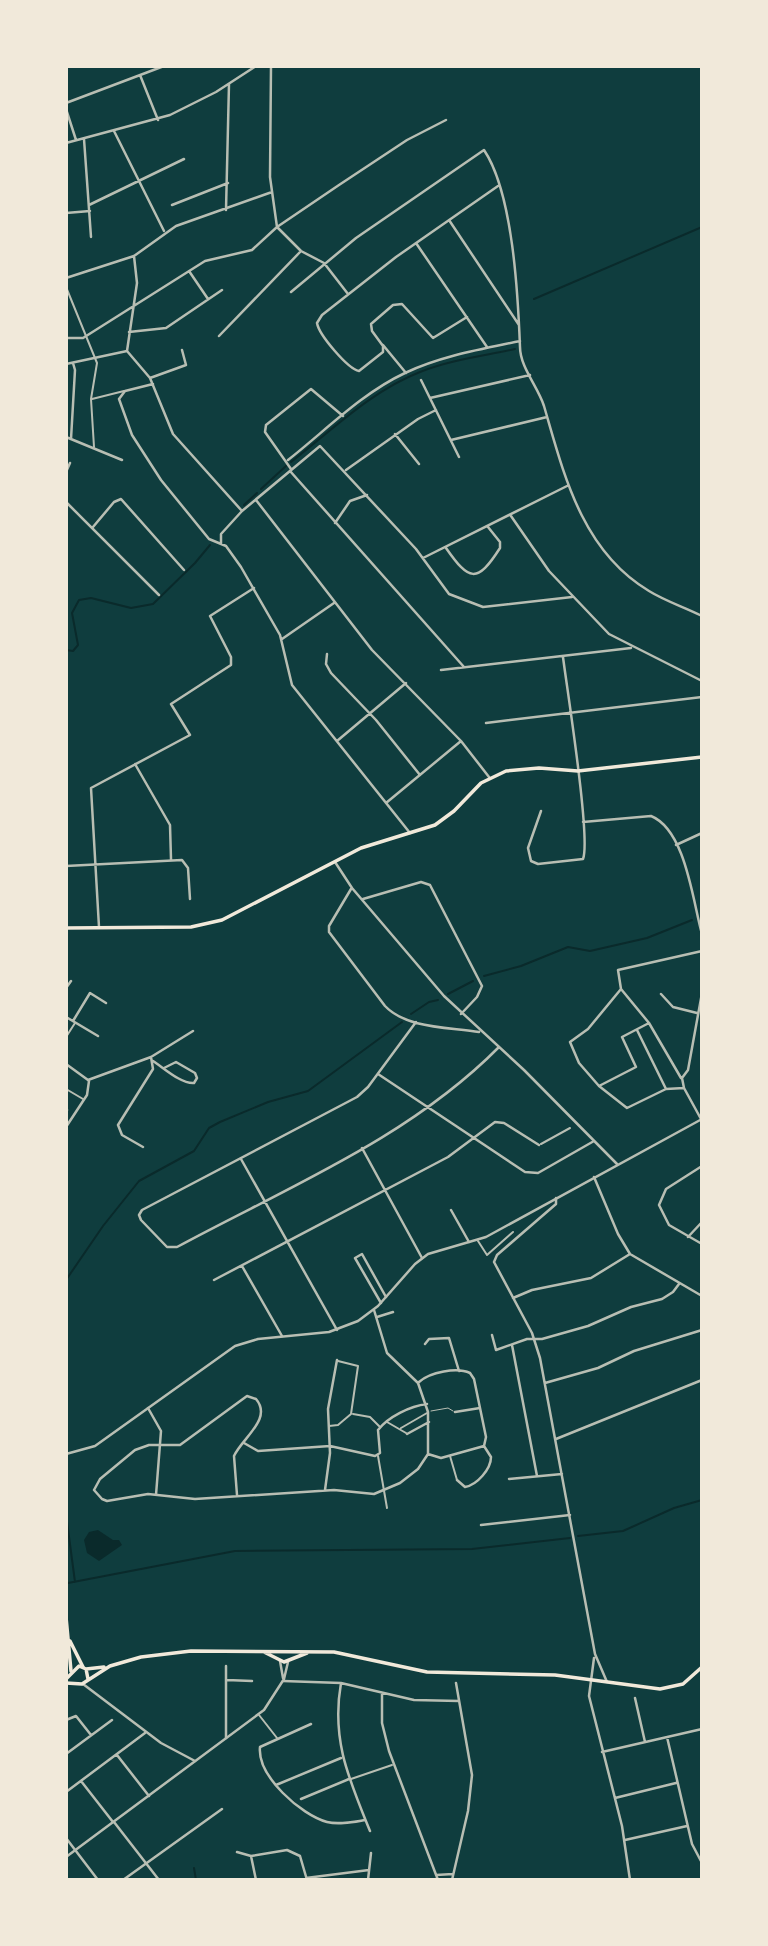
<svg xmlns="http://www.w3.org/2000/svg" width="768" height="1946" font-family="Merriweather,serif">
	<style>
		.water { fill: #0a2a2b }
		.lines { fill: none; stroke-linecap: round; stroke-linejoin: round }
		.stream { stroke: #0a2a2b; stroke-width: 2 }
		.service { stroke: #b8beb3; stroke-width: 1 }
		.pedestrian { stroke: #b8beb3; stroke-width: 2 }
		.minor { stroke: #b8beb3; stroke-width: 2.5 }
		.tertiary { stroke: #b8beb3; stroke-width: 2.5 }
		.secondary { stroke: #f1e9da; stroke-width: 3.5 }
		.primary { stroke: #f1e9da; stroke-width: 3.5 }
	</style>
	<rect width="100%" height="100%" fill="#0f3d3e"/>
	<path class="water" d="M98,1530l15,10h6l3,5 -23,16 -12,-8 -3,-13 5,-8z"/>
	<g class="lines">
		<path class="stream" d="M534,299l168,-72
			M291,462c40,-31 80,-71 129,-90 30,-12 63,-16 95,-23
			M261,489l25,-23
			M244,505l13,-12
			M66,650l7,1 5,-6 -6,-32 7,-13 12,-2 40,10 22,-4 42,-41 15,-18
			M701,916h1
			M484,976l37,-10 47,-19 22,4 57,-13 45,-18
			M448,994l25,-13
			M411,1014l18,-12 9,-2
			M66,1280l37,-54 36,-45 55,-30 15,-23 11,-6 48,-20 40,-11 94,-69
			M66,1514l9,68
			M578,1536l45,-5 51,-23 28,-8
			M68,1583l167,-32 237,-2 98,-11
			M194,1868l2,12"/>
		<path class="service" d="M431,1411l17,-3 5,3"/>
		<path class="pedestrian" d="M66,287l31,76 -6,36 3,48
			M92,399l32,-8
			M66,1037l9,-14
			M66,1089l17,10
			M541,1144l29,-16
			M478,1241l9,14 26,-23
			M353,1414l17,3 10,10
			M387,1422l19,11
			M329,1426l9,-1 13,-11 7,-48 -20,-5
			M401,1428l26,-15
			M378,1456l9,52
			M450,1456l7,24
			M259,1715l18,23
			M351,1779l41,-14"/>
		<path class="minor" d="M271,66l-1,111 7,50 24,24 23,12 24,31
			M140,75l18,45
			M66,103l98,-37
			M66,109l10,31
			M114,131l50,100
			M84,139l7,98
			M66,143l104,-28 46,-23 40,-26
			M89,205l95,-46
			M172,205l56,-22
			M226,210l3,-126
			M66,213l24,-2
			M449,220l70,105
			M416,243l71,104
			M134,256l3,27 -10,68 23,27 23,56 69,77
			M189,271l19,28
			M66,278l68,-22 42,-30 96,-34
			M291,292l65,-54 128,-88c29,43 34,145 36,197 0,20 18,40 24,59 20,69 38,145 105,185 16,10 35,16 53,25
			M467,317l-34,21 -31,-34 -9,1 -22,19 1,7 11,15v6l-24,19c-11,-2 -40,-36 -42,-48l5,-8 74,-58 102,-71
			M129,332l37,-4 56,-38
			M219,336l82,-85
			M66,338h17l122,-77 47,-11 25,-23 62,-42 68,-45 39,-20
			M383,345l23,28
			M66,364l61,-13
			M150,378l36,-13 -4,-15
			M421,380l38,77
			M153,384l-28,7 -6,8 13,36 29,45 48,59 17,7 15,21 39,68 12,50 118,148
			M430,398l100,-23
			M395,434l24,30
			M66,437l56,23
			M71,439l4,-69 -2,-7
			M451,440l96,-23
			M288,460c37,-29 74,-67 117,-87 36,-17 77,-24 115,-32
			M291,469l-26,-37 1,-7 45,-36 32,27
			M346,470l72,-51 18,-9
			M290,471l174,196
			M66,472l4,-9
			M256,500l116,150 89,91 28,36
			M66,502l93,93
			M511,516l38,55 60,63 93,47
			M335,523l15,-22 17,-6
			M93,527l21,-25 7,-3 63,71
			M221,544v-10l21,-23 78,-65 96,103 33,45 34,13 89,-10
			M446,548c23,33 31,36 54,0v-6l-12,-15
			M423,558l144,-72
			M282,639l52,-36
			M327,654l-1,10 5,9 45,47 44,55
			M441,670l190,-22
			M486,723l216,-26
			M337,741l69,-58
			M135,764l35,61 1,34
			M386,803l75,-62
			M541,811l-13,37 3,13 7,3 45,-5c8,-20 -16,-170 -20,-202
			M583,822l68,-6c35,14 42,87 51,118
			M676,845l26,-12
			M335,862l17,26 92,108 80,74 93,94
			M66,866l116,-6 6,8 2,31
			M351,889l-22,37v6l56,74c22,23 65,21 94,26
			M363,899l58,-17 9,3 52,101 -5,11 -16,17
			M99,927l-8,-139 99,-53 -19,-31 60,-39v-8l-21,-41 44,-28
			M66,988l5,-7
			M621,989l28,34 -27,14 14,30 -37,19 -20,-23 -9,-21 18,-13z
			M621,989l-3,-19 84,-19
			M661,994l12,13 24,6
			M66,1017l32,19
			M73,1021l17,-28 16,10
			M416,1022l-48,65 -11,10 -215,113 -3,5 2,5 26,27h10c111,-60 232,-109 322,-200
			M649,1023l32,55
			M637,1030l29,59 18,-1
			M153,1061c11,7 28,23 41,22l3,-5 -2,-5 -19,-11 -12,6
			M66,1064l22,16
			M378,1074l147,98 13,1 56,-32
			M88,1080l63,-23 42,-26
			M599,1086l28,22 39,-19
			M66,1109l1,1
			M701,1119l-17,-31 -2,-10 6,-8 14,-77
			M66,1127l21,-32 2,-14
			M143,1147l-21,-12 -4,-10 35,-56 -2,-12
			M362,1148l60,110
			M241,1159l96,171
			M702,1166l-36,23 -7,16 10,20 33,19
			M594,1177l24,57 12,20 72,42
			M556,1198v6l-59,51 -3,7 38,71 8,25 55,296 12,28
			M451,1210l18,32
			M688,1237l14,-15
			M242,1266l40,70
			M214,1280l234,-123 47,-35 9,1 35,22
			M513,1298l19,-8 59,-12 39,-24
			M381,1303l-26,-45 7,-4 24,43
			M377,1317l16,-5
			M492,1335l4,15 31,-11h15l46,-13 43,-19 31,-8 11,-7 6,-8
			M425,1344l4,-5 20,-1 10,33
			M512,1345l25,131
			M419,1382c11,-10 38,-15 51,-9l4,6 12,58 -2,9 -43,12 -13,-4
			M545,1383l53,-15 36,-17 68,-21
			M148,1408l13,23 -5,64
			M455,1412l25,-4
			M407,1434l22,-12
			M556,1439l146,-59
			M244,1443l14,8 72,-5 45,10 5,-3 -2,-23c10,-13 32,-24 49,-26
			M509,1479l53,-5
			M457,1480l8,7c12,-2 26,-18 26,-30l-7,-11
			M325,1490l5,-37 -2,-44 9,-49
			M237,1495l-3,-39c8,-18 39,-37 22,-57l-9,-3 -67,49h-31l-14,5 -35,29 -6,11 8,9 5,2 41,-7 47,5 139,-9 40,4 26,-11 18,-14 10,-15v-42l-10,-29 -31,-30 -13,-43
			M481,1525l89,-10
			M594,1658l-5,38 33,130 8,54
			M227,1680l25,1
			M283,1681l58,2 73,17 45,1
			M341,1683c-10,57 8,96 29,148
			M83,1684l78,59 34,18
			M382,1693v30l7,28 49,129
			M635,1698l10,44
			M66,1720l10,-4 15,19
			M311,1724l-51,23c-3,29 41,68 67,75 12,3 26,0 38,-2
			M667,1737l25,107 10,19
			M226,1738v-72
			M602,1752l100,-23
			M66,1754l46,-34
			M117,1755l32,41
			M81,1781l32,41
			M276,1785l65,-27
			M66,1792l79,-59
			M615,1798l61,-15
			M301,1799l48,-20
			M66,1838l32,42
			M625,1840l62,-14
			M237,1852l14,4
			M436,1875l17,-1
			M306,1878l63,-8
			M123,1880l99,-71
			M256,1880l-5,-24 36,-6 13,6 7,24
			M368,1880l3,-27
			M452,1880l16,-69 4,-36 -16,-92
			M623,1880h17"/>
		<path class="tertiary" d="M66,1454l29,-8 140,-100 23,-7 71,-7 29,-11 20,-15 37,-42 13,-10 58,-17 216,-118
			M280,1661l3,17
			M114,1822l45,58
			M66,1857l198,-147 20,-31 4,-17"/>
		<path class="secondary" d="M66,928l125,-1 31,-7 139,-72 74,-23 19,-14 27,-28 25,-12 33,-3 39,3 124,-14
			M66,1617l5,54
			M70,1641l13,26"/>
		<path class="primary" d="M264,1652l20,10 23,-9
			M86,1669l18,-2
			M66,1679l13,-13 7,3 2,10
			M66,1683l16,1 28,-18 31,-9 50,-6 143,1 93,20 128,3 105,14 23,-5 19,-17"/>
	</g>
	<rect width="768" height="1946" fill="none" stroke="#f1e9da" stroke-width="136"/>
</svg>
